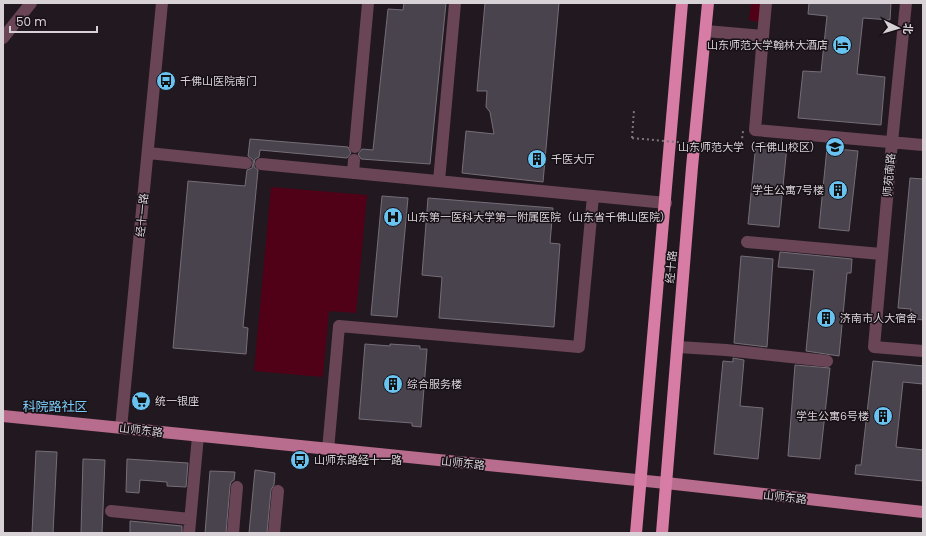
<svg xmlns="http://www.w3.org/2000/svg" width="926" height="536" font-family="Poppins,'Noto Sans SC',sans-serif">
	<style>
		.green { fill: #500017 }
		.building { fill: #49434d; stroke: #756e79 }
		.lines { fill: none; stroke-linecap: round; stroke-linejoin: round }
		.path { stroke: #7c757a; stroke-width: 2; stroke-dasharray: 2 3; stroke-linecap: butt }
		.minor { stroke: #6a4555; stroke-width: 12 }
		.major { stroke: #b86c8e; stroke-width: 12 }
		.highway { stroke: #d77ca4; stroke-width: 12 }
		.path-bridge { stroke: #7c757a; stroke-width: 2; stroke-dasharray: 2 3; stroke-linecap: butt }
		.labels { text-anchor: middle; stroke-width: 3; stroke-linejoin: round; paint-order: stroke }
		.poi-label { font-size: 11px; fill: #d8d2d6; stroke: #181017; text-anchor: start }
		.street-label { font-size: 11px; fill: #d8d2d6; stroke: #181017 }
		.quarter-label { font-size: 13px; fill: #7accf6; stroke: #181017 }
	</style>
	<rect width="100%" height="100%" fill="#221920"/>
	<path class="green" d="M751,3h10l-2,19 -10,-2z
		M271,187l96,8 -11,118 -27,-2 -6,66 -69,-6z"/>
	<path class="building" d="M404,3h42l-16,161 -69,-5 -3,-5 4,-5 11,1 15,-141 15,1z
		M485,3h74l-16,179 -81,-9 4,-42 28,3 -4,-22 -4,-5 1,-16h-10z
		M809,3h82l-1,17 -27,-2 -6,56 28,3 -4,48 -83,-7 5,-47 18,1 6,-56 -19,-2z
		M250,139l98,8 3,6 -4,5 -87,-8 -1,7 -4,2 -1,5v3l4,3 -15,157 5,1 -2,26 -73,-6 15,-167 57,5 2,-16 5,-2 1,-4v-4l-5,-4z
		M756,143l31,3 -8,81 -31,-3z
		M827,148l31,3 -9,80 -30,-3z
		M910,178l13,1v141l-13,-2 1,-9 -13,-1z
		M382,196l26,2 -11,119 -26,-2z
		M428,198l125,10 -3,35 10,1 -6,83 -115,-9 3,-41 -20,-2z
		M780,252l72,7 -1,14h-4l-8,83 -33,-5 8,-81 -36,-3z
		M741,256l32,3 -6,88 -33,-4z
		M365,344l25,2v-2l30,2v3h7l-6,78 -9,-1v-3l-53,-4z
		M733,358l11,2 -4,46 23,2 -5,51 -44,-5 9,-93 10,1z
		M873,361l50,5v18l-20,-2 -7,65 27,3v31l-68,-7 1,-9h5z
		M795,365l35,3 -10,91 -32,-3z
		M36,451l21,1 -4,81h-21z
		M83,459l22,1 -3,73h-21z
		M127,459l61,4 -2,24 -19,-1v-4l-27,-2 -1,13 -13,-1z
		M255,470l20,3 -1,12 -3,5 -4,43h-18z
		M210,471l25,1 -1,8 -3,2 -1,4 -4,47h-21z
		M130,521l52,5v7h-52z"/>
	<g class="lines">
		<path class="path" d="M632,138l2,-28
			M741,148l2,-17"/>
		<path class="minor" d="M906,3l-14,139 -18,205 49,4
			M706,31l57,5 -8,94 168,15
			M763,36l3,-33
			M3,38l28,-35
			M355,147l13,-144
			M148,153l98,10
			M261,164l405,39
			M353,173l1,-13
			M439,181l16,-178
			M747,242l134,12
			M678,347l48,3 101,11
			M121,428l41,-425
			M328,450l11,-124 240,21 14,-151
			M111,511l79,8
			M189,533l9,-97
			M233,533l4,-46
			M274,533l4,-42"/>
		<path class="major" d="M3,416l663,67 257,29"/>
		<path class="highway" d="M636,533l46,-530
			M662,533l30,-366 16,-164"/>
		<path class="path-bridge" d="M632,138l109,10"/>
	</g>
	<defs>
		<symbol id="hotel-disc" viewBox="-11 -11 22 22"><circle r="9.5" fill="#69c3f1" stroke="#181017"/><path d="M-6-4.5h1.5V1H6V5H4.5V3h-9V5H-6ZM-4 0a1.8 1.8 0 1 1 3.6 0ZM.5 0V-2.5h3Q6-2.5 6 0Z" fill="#111"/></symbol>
		<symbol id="bus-disc" viewBox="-11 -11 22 22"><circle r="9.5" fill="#69c3f1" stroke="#181017"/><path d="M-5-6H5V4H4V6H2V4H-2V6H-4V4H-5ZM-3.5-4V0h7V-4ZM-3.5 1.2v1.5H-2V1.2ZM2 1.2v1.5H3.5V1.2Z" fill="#111"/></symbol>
		<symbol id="university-disc" viewBox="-11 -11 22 22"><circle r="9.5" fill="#69c3f1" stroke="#181017"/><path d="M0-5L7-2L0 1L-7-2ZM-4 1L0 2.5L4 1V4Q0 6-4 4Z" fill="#111"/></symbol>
		<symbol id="building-disc" viewBox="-11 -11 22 22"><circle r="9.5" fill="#69c3f1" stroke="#181017"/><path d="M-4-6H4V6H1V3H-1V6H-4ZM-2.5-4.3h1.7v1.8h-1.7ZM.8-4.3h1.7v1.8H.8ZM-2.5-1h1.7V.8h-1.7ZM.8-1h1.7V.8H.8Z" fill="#111"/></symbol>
		<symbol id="hospital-disc" viewBox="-11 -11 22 22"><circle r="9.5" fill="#69c3f1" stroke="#181017"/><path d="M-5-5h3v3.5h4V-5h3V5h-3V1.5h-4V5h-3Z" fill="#111"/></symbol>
		<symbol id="supermarket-disc" viewBox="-11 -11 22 22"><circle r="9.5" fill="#69c3f1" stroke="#181017"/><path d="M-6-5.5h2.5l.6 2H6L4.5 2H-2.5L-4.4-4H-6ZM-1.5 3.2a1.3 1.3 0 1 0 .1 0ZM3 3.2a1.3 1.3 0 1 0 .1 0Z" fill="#111"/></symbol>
	</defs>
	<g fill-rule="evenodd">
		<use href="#hotel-disc" x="831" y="34" width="22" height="22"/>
		<use href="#bus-disc" x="155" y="70" width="22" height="22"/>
		<use href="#university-disc" x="824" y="136" width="22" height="22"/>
		<use href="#building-disc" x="526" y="148" width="22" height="22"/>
		<use href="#building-disc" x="827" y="179" width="22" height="22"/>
		<use href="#hospital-disc" x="382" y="206" width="22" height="22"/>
		<use href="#building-disc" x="815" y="307" width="22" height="22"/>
		<use href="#building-disc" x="382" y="373" width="22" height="22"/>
		<use href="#supermarket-disc" x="130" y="390" width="22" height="22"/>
		<use href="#building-disc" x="872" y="405" width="22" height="22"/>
		<use href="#bus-disc" x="289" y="449" width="22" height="22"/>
	</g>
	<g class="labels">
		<g class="poi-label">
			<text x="828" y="49" text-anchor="end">山东师范大学翰林大酒店</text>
			<text x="180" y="85">千佛山医院南门</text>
			<text x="821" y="151" text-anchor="end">山东师范大学（千佛山校区）</text>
			<text x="551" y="163">千医大厅</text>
			<text x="824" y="194" text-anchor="end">学生公寓7号楼</text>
			<text x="407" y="221">山东第一医科大学第一附属医院（山东省千佛山医院）</text>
			<text x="840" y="322">济南市人大宿舍</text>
			<text x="407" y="388">综合服务楼</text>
			<text x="155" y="405">统一银座</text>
			<text x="869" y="420" text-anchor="end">学生公寓6号楼</text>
			<text x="314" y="464">山师东路经十一路</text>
		</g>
		<g class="street-label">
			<text transform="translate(889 175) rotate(-85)" y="4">师苑南路</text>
			<text transform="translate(142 215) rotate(-85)" y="4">经十一路</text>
			<text transform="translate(671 267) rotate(-85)" y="4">经十路</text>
			<text transform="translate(141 430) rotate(6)" y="4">山师东路</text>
			<text transform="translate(463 463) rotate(6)" y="4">山师东路</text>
			<text transform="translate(785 497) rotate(6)" y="4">山师东路</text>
		</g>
		<g class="quarter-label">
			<text x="55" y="411">科院路社区</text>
		</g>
	</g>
	<rect width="926" height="536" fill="none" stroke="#d8d2d6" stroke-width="8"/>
	<g transform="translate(898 28) rotate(95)" stroke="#181017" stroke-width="3" paint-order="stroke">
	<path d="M0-3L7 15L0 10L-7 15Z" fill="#d8d2d6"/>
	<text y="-6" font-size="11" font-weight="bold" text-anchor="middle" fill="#d8d2d6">北</text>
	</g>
	<path d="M10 26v6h87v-6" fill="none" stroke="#d8d2d6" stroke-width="2"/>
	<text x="16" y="26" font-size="12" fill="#d8d2d6" stroke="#181017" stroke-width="3" paint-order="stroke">50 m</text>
</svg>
